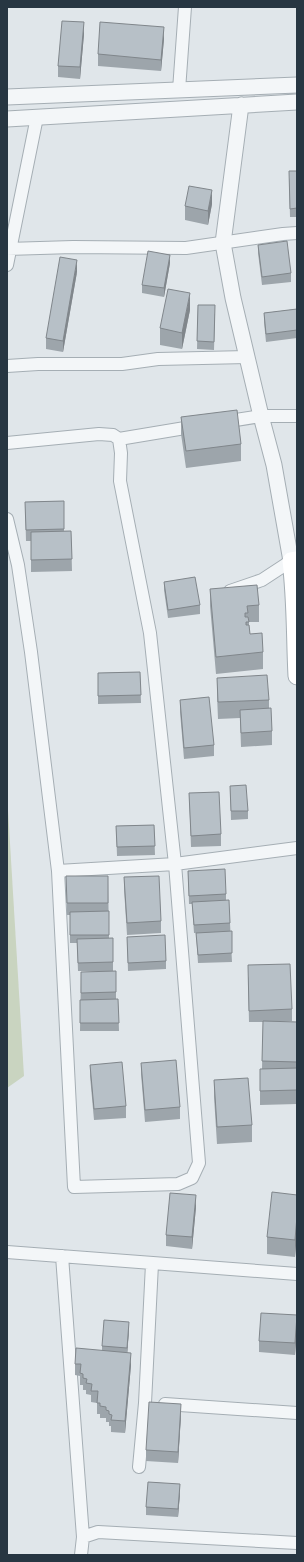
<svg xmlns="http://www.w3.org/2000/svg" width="304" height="1562" font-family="Ubuntu,sans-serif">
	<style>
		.green { fill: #c9d4c0 }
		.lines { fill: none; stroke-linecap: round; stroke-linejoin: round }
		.minor-casing { stroke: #a5aeb4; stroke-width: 14 }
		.tertiary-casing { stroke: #a5aeb4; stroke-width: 17 }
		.secondary-casing { stroke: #a5aeb4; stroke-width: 19 }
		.minor { stroke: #f3f6f8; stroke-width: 12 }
		.tertiary { stroke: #f3f6f8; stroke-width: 15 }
		.secondary { stroke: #fff; stroke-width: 17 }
		.wall { fill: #9da5ab }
		.shaded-wall { fill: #80868b }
		.building { fill: #b7c0c7; stroke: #80868b }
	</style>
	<rect width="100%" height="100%" fill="#e0e6ea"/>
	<path class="green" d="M7,793l17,283 -17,12z"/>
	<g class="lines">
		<defs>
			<path id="minor" d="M179,90l6,-83
				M7,249l66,-2 113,1 97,-14 14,-1
				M7,265l30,-148
				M7,366l31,-2h84l36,-5 89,-2
				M223,422l38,-6h36
				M119,439l78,-13
				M7,443l92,-9 14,1 6,4 2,14 -1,28 30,152 25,231 24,299 -7,15 -14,6 -104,3 -16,-316 -27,-219 -13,-87 -11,-46
				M230,591l32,-11 29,-19
				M58,871l117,-7 122,-16
				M7,1252l290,22
				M62,1256l21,281
				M165,1404l132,9
				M139,1467l6,-64 7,-139
				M81,1555l2,-18 15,-5 199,11"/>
			<path id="tertiary" d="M7,97l290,-12
				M241,105l-18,138 10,55 28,118 13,49 17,96
				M7,119l290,-17"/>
			<path id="secondary" d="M297,560l-6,1c5,38 4,77 6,115"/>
		</defs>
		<use href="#minor" class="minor-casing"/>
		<use href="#tertiary" class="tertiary-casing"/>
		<use href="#secondary" class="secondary-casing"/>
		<use href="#minor" class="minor"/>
		<use href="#tertiary" class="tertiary"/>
		<use href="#secondary" class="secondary"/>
	</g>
	<path class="wall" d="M84,34l-4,45 -22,-2v-11z
		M164,39l-3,32 -63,-5v-12z
		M297,171v46h-7l-1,-38z
		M212,204l-4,21 -23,-5v-14z
		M258,245l33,28v9l-29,3 -4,-32z
		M170,263l-6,34 -22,-4v-8z
		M77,272l-14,80 -17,-3v-11z
		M198,305l17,9 -1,36 -17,-1z
		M297,309v29l-31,4 -2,-20v-9z
		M190,310l-8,39 -22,-4v-17z
		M181,417l60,27v17l-55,7 -5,-34z
		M64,501v30h7l1,40 -41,1v-31h-5l-1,-39z
		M164,582l36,23v9l-32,4 -4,-28z
		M210,589l49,16v17h-10v3l1,9 13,18v17l-47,5 -6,-68z
		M140,672l1,31 -43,1v-31z
		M217,678l52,22v9l3,22v14l-31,2 -1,-29 -22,1 -1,-24z
		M180,700l34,45v11l-30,3 -4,-47z
		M230,786l18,25v8l-17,1z
		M189,793l32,41v12l-30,1z
		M154,825l1,30 -38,1 -1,-30z
		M188,871l38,23v6l4,23 2,39 -34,1 -2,-30h-2l-2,-29h-3z
		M66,876h42l1,62h4v33h-35l-1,-28h-7v-28h-3z
		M124,877l37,44v12l-34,2 -3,-46z
		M127,937l39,24v8l-38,2z
		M116,971v28h2l1,32h-39l1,-59z
		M248,977l44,32v12h-19l24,1v82l-37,1v-36h2l1,-47h-14z
		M141,1063l39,44v12l-35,3 -4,-48z
		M90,1065l36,41v12l-32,2 -4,-44z
		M214,1080l38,45v17l-35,2 -3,-47z
		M297,1195v38l-2,24 -28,-3v-17z
		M196,1207l-4,42 -26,-3v-11z
		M297,1315l-2,40 -36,-3v-11z
		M129,1330l-2,23 4,12 -6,68 -14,-1v-6h-2v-4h-3v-4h-6v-4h-3v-11l-6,-1v-7l-5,-1v-4h-3v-5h-3v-9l-5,-1v-11l27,-13v-5z
		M181,1415l-3,48 -32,-2v-11z
		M180,1493l-2,24 -32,-2v-8z"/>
	<path class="shaded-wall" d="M84,22v12l-4,45v-12z
		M164,27v12l-3,32v-11z
		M212,190v14l-4,21v-14z
		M170,255v8l-6,34v-9z
		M77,260v12l-14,80v-11z
		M190,293v17l-8,39v-16z
		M196,1195v12l-4,42v-12z
		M297,1216v17l-2,24v-17z
		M297,1318v11l-2,26v-12z
		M129,1322v8l-2,27v-9z
		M131,1353v12l-6,68v-12z
		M181,1404v11l-3,48v-11z
		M180,1484v9l-2,24v-8z"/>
	<path class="building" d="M62,21l22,1 -4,45 -22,-1z
		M100,22l64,5 -3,33 -63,-6z
		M289,171h8v37l-7,1z
		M189,186l23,4 -4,21 -23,-5z
		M287,241l4,32 -29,4 -4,-32z
		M148,251l22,4 -6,33 -22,-3z
		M60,257l17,3 -14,81 -17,-3z
		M168,289l22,4 -8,40 -22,-5z
		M198,305h17l-1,37 -17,-1z
		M297,309v21l-31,4 -2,-21z
		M237,410l4,34 -55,7 -5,-34z
		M64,501v28l-38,1 -1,-28z
		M71,531l1,28 -41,1v-28z
		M195,577l5,28 -32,5 -4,-28z
		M257,585l2,20 -12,1 1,7h-3v4h3l1,5h-3v3h3l1,9 12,-1 1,19 -47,5 -6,-68z
		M140,672l1,23 -43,1v-23z
		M267,675l2,25 -51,2 -1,-24z
		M209,697l5,48 -30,3 -4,-48z
		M271,708l1,23 -31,2 -1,-23z
		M246,785l2,26h-17l-1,-25z
		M219,792l2,42 -30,2 -2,-43z
		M154,825l1,21 -38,1 -1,-21z
		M225,869l1,25 -37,2 -1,-25z
		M66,876h42v27h-41z
		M159,876l2,45 -34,2 -3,-46z
		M229,900l1,23 -36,2 -2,-23z
		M109,911v24h-39v-23z
		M232,931v22l-34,2 -2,-22z
		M165,935l1,26 -38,2 -1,-26z
		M113,938v24l-35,1 -1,-24z
		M290,964l2,45 -43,2 -1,-46z
		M116,971v21l-35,1v-21z
		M118,999l1,24h-39v-23z
		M263,1021l34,1v40l-35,-1z
		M176,1060l4,47 -35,3 -4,-47z
		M122,1062l4,44 -32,3 -4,-44z
		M297,1068v22l-37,1v-22z
		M248,1078l4,47 -35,2 -3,-47z
		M272,1192l25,3v21l-2,24 -28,-3z
		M170,1193l26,2 -4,42 -26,-2z
		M261,1313l36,2 -2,28 -36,-2z
		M104,1320l25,2 -2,26 -25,-2z
		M76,1348l55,5 -6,68 -14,-1 1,-5 -3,-1v-3l-3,-1v-3l-6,-1v-3h-3l1,-12h-7l1,-7 -6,-1 1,-4 -4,-1v-4l-3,-1 1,-9h-6z
		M149,1402l32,2 -3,48 -32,-2z
		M148,1482l32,2 -2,25 -32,-2z"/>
	<rect width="304" height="1562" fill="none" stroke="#273642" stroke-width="16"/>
</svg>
